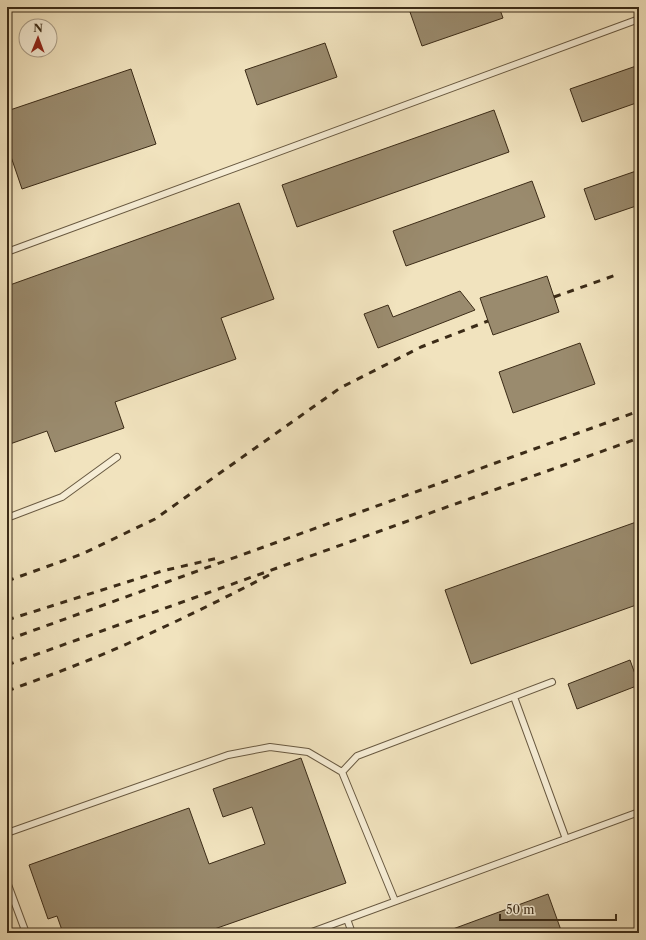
<svg xmlns="http://www.w3.org/2000/svg" width="646" height="940" font-family="'Libre Caslon Text',serif">
	<style>
		.building { fill: #9a8b6e; stroke: #3b2b17 }
		.lines { fill: none; stroke-linecap: round; stroke-linejoin: round }
		.service-casing { stroke: #685941; stroke-width: 8 }
		.service { stroke: #f6edd5; stroke-width: 6 }
		.rail { stroke: #3b2b17; stroke-width: 3; stroke-dasharray: 7 7; stroke-linecap: butt }
	</style>
	<rect width="100%" height="100%" fill="#f1e3be"/>
	<filter id="stains"><feTurbulence type="fractalNoise" baseFrequency=".005" numOctaves="4"/><feColorMatrix values="0 0 0 0 .2 0 0 0 0 .09 0 0 0 0 .02 0 0 0 .5 -.17"/></filter>
	<radialGradient id="worn" r=".72"><stop offset=".6" stop-color="#630" stop-opacity="0"/><stop offset="1" stop-color="#630" stop-opacity=".3"/></radialGradient>
	<path class="building" d="M424,7h75l4,11 -81,28 -12,-34z
		M325,43l12,34 -80,28 -12,-35z
		M639,65v37l-57,20 -12,-33z
		M131,69l25,75 -134,45 -15,-44v-34z
		M494,110l15,42 -212,75 -15,-42z
		M639,170v35l-44,15 -11,-31z
		M532,181l13,36 -139,49 -13,-35z
		M239,203l35,96 -53,19 15,41 -121,43 9,26 -69,24 -8,-21 -40,14v-159z
		M547,276l12,36 -66,23 -13,-37z
		M460,291l15,19 -97,38 -14,-34 24,-9 5,12z
		M580,343l15,41 -82,29 -14,-41z
		M639,521v83l-168,60 -26,-74z
		M630,660l9,25 -62,24 -9,-25z
		M301,758l45,125 -143,50h-140l-6,-17 -9,3 -19,-54 160,-57 20,56 56,-20 -13,-37 -29,10 -10,-28z
		M548,894l14,39h-120z"/>
	<g class="lines">
		<defs>
			<path id="service" d="M7,252l632,-233
				M7,518l55,-21 55,-40
				M514,697l52,142
				M342,772l15,-16 195,-74
				M7,833l221,-78 42,-8 38,5 34,20 53,129
				M7,882l19,51
				M347,919l5,14
				M309,933l330,-121"/>
		</defs>
		<use href="#service" class="service-casing"/>
		<use href="#service" class="service"/>
		<path class="rail" d="M554,297l62,-22
			M7,581l75,-27 73,-35 185,-131 81,-41 67,-26
			M7,620l155,-49 56,-13
			M7,640l632,-229
			M7,665l632,-227
			M7,691c41,-15 82,-30 122,-48 47,-21 94,-44 140,-68"/>
	</g>
	<rect width="646" height="940" fill="none" stroke="#f1e3be" stroke-width="24"/>
	<rect x="8" y="8" width="630" height="924" fill="none" stroke="#3b2b17" stroke-width="2"/>
	<rect x="12" y="12" width="622" height="916" fill="none" stroke="#3b2b17"/>
	<g transform="translate(38 38) rotate(1)"><circle r="19" fill="#f6edd5" stroke="#ab9f89"/>
	<path d="M0-3L7 15L0 10L-7 15Z" fill="#8f2418"/>
	<text y="-6" font-size="11" font-weight="bold" text-anchor="middle" fill="#3b2b17">N</text>
	</g>
	<path d="M500 914v6h116v-6" fill="none" stroke="#3b2b17" stroke-width="2"/>
	<text x="506" y="914" font-size="12" fill="#3b2b17" stroke="#f6edd5" stroke-width="3" paint-order="stroke">50 m</text>
	<rect width="100%" height="100%" filter="url(#stains)"/>
	<rect width="100%" height="100%" fill="url(#worn)"/>
</svg>
